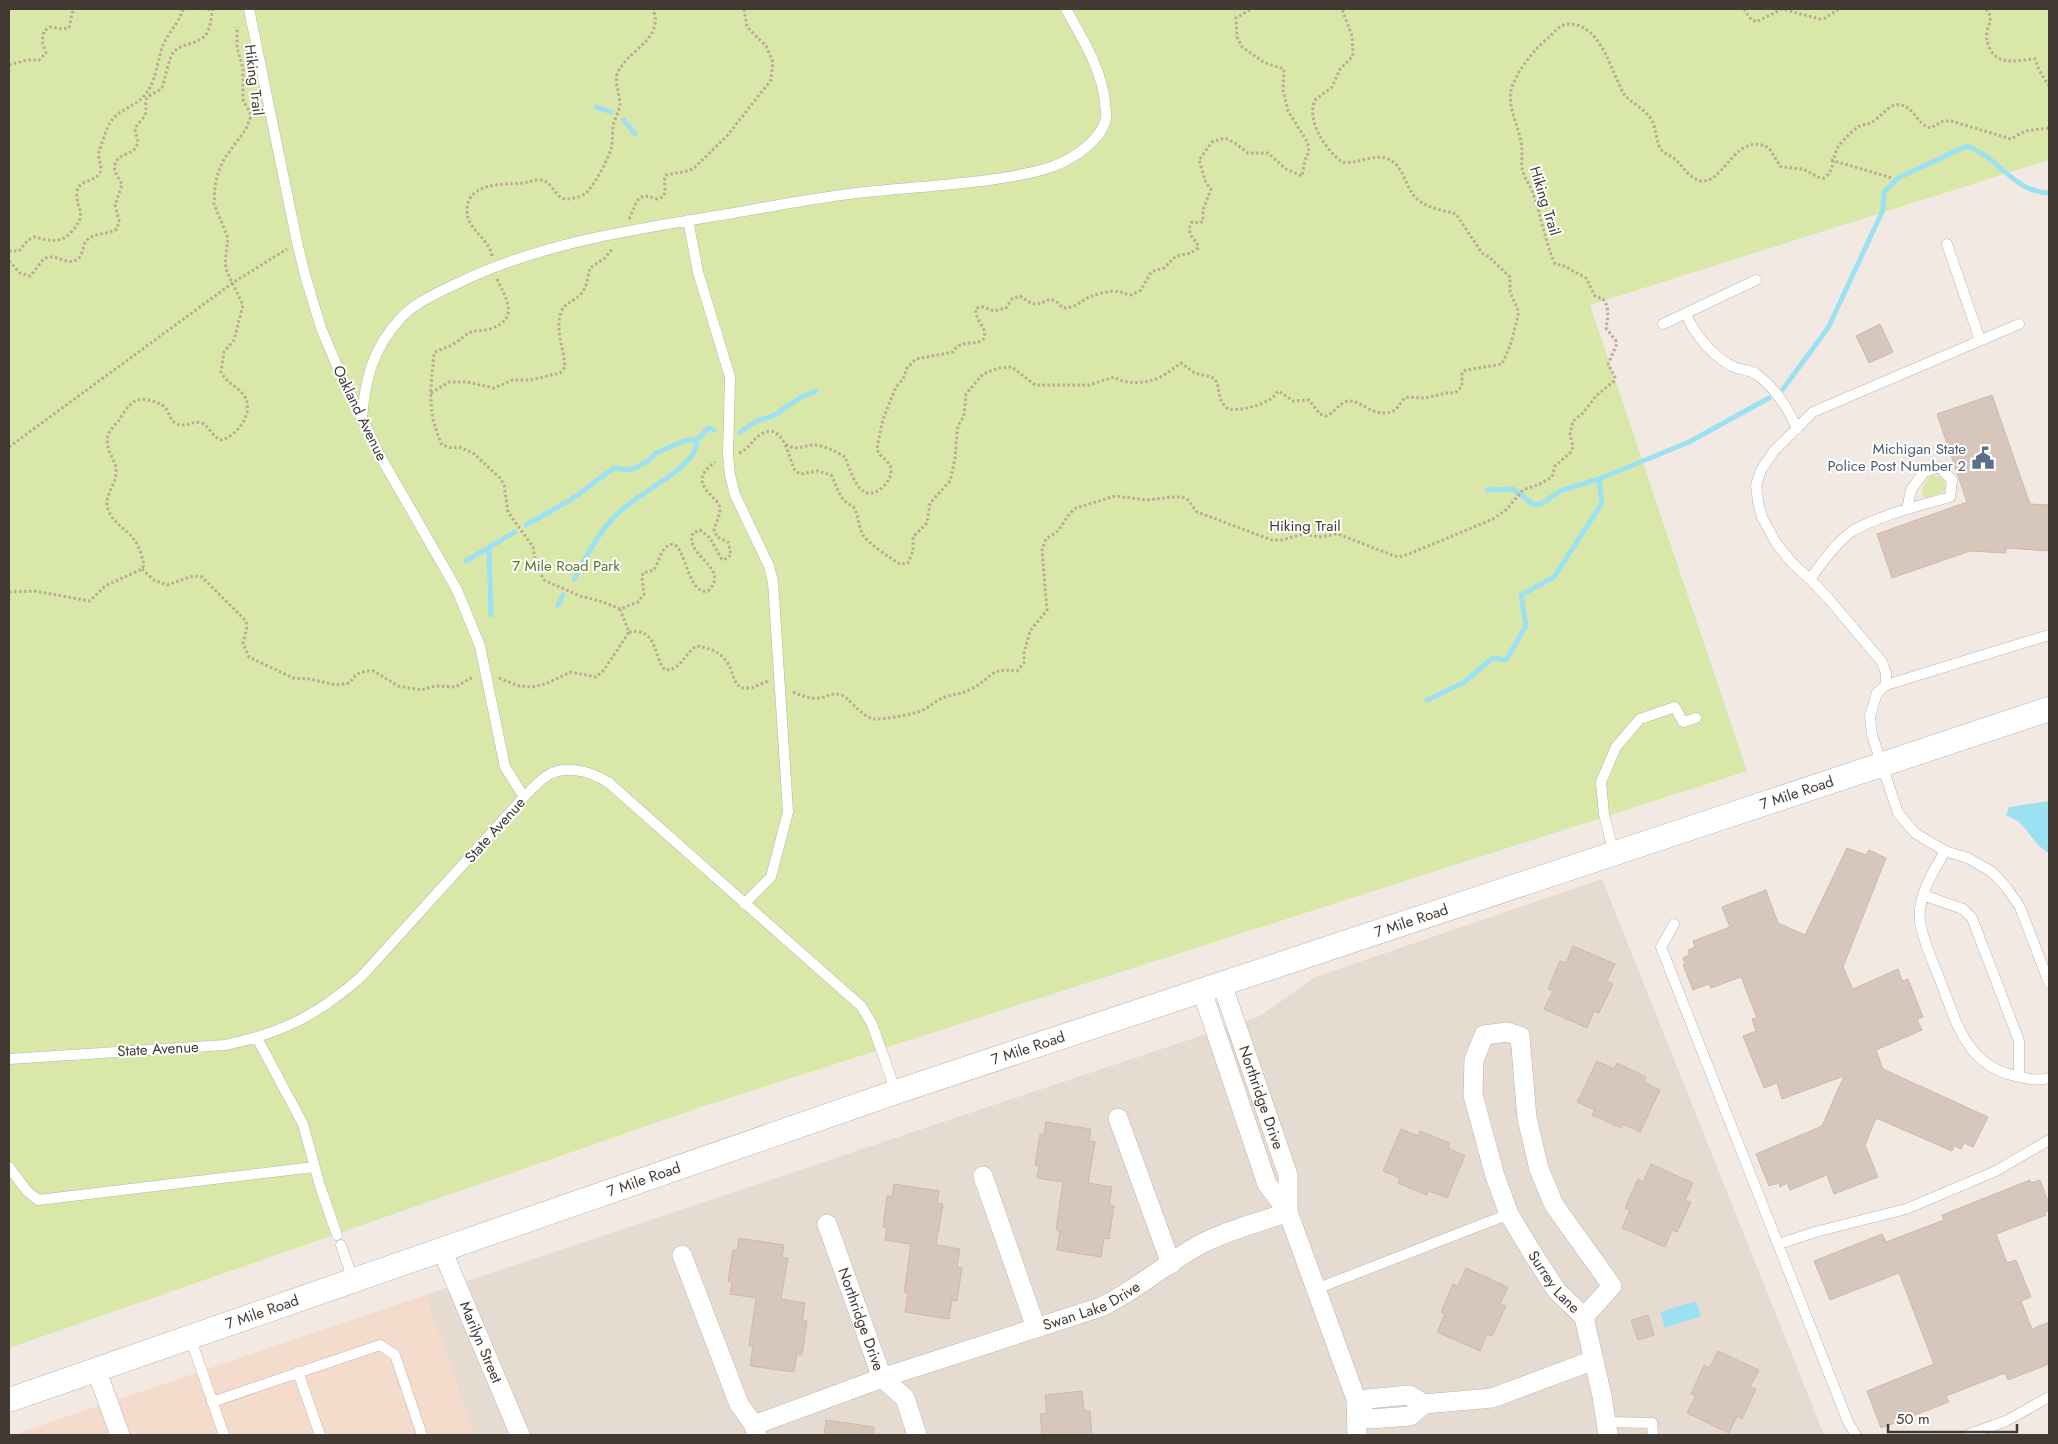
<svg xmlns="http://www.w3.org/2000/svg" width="2058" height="1444" font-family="Jost,sans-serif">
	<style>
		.residential { fill: #e6dbd0 }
		.commercial { fill: #f5dbcc }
		.green { fill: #d9e8a9 }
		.water { fill: #9ce1f2 }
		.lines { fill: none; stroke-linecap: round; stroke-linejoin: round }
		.stream { stroke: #9ce1f2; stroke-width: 5 }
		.building { fill: #d7c6bb; stroke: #cfb9ab }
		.service-casing { stroke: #c0b2a8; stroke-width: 11 }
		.minor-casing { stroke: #c0b2a8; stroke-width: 20 }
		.tertiary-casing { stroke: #c0b2a8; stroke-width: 25 }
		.path { stroke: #bfa896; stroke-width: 3; stroke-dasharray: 2.5 2.5; stroke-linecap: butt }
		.service { stroke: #fff; stroke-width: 10 }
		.minor { stroke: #fff; stroke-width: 19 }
		.tertiary { stroke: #fff; stroke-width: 24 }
		.labels { text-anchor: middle; stroke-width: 4; stroke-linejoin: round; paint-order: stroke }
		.street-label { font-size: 15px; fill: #433933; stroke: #fff }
		.service-label { font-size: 15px; fill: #4e5e75; stroke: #fff; text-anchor: end }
		.park-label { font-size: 15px; fill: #557625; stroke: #fff }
	</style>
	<rect width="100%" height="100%" fill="#f2eae2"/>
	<path class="residential" d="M1602,879l222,556h-1350l-49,-140 835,-279 55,-39z"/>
	<path class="commercial" d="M425,1295l49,140h-461z"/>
	<path class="green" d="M9,9h2040v151l-459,145 157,466 -1046,336 -692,241z
		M1933,475l9,3 3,4v8l-8,5 -11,3 -4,-3c0,-10 3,-15 11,-20z"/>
	<path class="water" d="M2049,801v52c-12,-6 -17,-17 -26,-27 -4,-5 -12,-8 -17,-11l3,-8z
		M1696,1301l5,15 -36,12 -5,-16z"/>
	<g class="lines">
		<path class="stream" d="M596,107l15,5
			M624,120l11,14
			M1783,389l45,-61 55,-118 1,-18 14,-14 69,-32c32,11 46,46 82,47
			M740,432l17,-11 18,-6 26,-18 15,-6
			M1487,490l26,-1 21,16 9,-2 17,-12 39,-12
			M526,525l46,-26 42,-31 17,2 17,-9 8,-8 30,-13h11l11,-12 6,2
			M489,549l2,66
			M466,561l49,-29
			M574,579c12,-22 23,-44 40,-62 21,-22 63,-40 79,-63 3,-4 3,-10 4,-14
			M558,605l5,-10
			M1427,700l36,-17 30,-25 13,2 20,-34 -5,-31 33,-18 48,-74 -3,-24 90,-37 80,-44"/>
	</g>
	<path class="building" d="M1880,324l13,28 -24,11 -13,-27z
		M1992,395l38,109 19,1v46l-43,-3v5l-36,-2 -78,27 -15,-44 90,-32 -30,-88z
		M1847,848l19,7 3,-5 17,8 -43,109 10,22 45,-20 4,12 6,-2 15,38 -6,2 5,11 -46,20 7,19 105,48 -15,30 -9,-4 -3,6 -6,-3 -3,5 -76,-33 -11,27 13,32 -44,17 -7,-19 -37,15 -3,-7 -7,4 -1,-4 -10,3 -13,-32 66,-28 22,-50 -62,23 -5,-16 -13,5 -21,-52 13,-5 -4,-12 5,-1 -16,-41 -30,11 -2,-4 -16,6 -10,-25 2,-1 -2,-6 6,-3 -1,-5 7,-3 -2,-6 37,-14 -8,-20 44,-17 12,33 27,12z
		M1573,946l42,18 -8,17 6,3 -14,29 -5,-2 -7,17 -43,-19 9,-18 -5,-2 12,-28 6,2z
		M1597,1061l17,8 3,-6 29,14 -2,5 16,8 -20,42 -17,-8 -2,4 -29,-13 3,-5 -18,-8z
		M1046,1122l45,7 -2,12 6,1 -7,41 24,4 -3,18 5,1 -5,33 -5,-1 -3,19 -44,-7 3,-19 -4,-1 7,-48 -26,-4 2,-12 -4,-1 5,-31 4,1z
		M1401,1129l17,7 2,-5 30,12 -2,5 17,8 -18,42 -18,-7 -2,4 -29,-12 2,-5 -17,-7z
		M1651,1164l42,19 -8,17 6,2 -14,30 -5,-2 -7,17 -43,-19 8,-18 -5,-2 13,-29 5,3z
		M2030,1180l1,3 9,-3 9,24v6l-4,2 1,3 -50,19 11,29 9,-3 15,37 -10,4 11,28 17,-7v42l-41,16 -3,-7 -59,23 3,6 -68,26 -14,-37 67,-27 -35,-91 -69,27 -16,-39 68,-27 4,8 58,-22 -2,-5z
		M894,1184l45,7 -2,12 6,1 -7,41 24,4 -3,18 5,1 -5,33 -5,-1 -3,19 -44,-7 3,-19 -4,-1 7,-48 -26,-4 2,-12 -4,-1 4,-31 5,1z
		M739,1238l45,7 -2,12 6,1 -7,41 24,4 -3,18h5l-5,34 -5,-1 -3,18 -44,-6 3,-20h-4l7,-48 -26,-4 2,-12 -4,-1 5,-31 4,1z
		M1466,1268l42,19 -8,17 6,2 -14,30 -5,-2 -7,17 -43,-19 8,-18 -4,-2 12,-28 5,2z
		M1648,1315l6,20 -16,5 -7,-20z
		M1718,1351l41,19 -9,17 6,2 -14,30 -5,-3 -8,17 -42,-20 9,-17 -5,-2 13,-29 5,3z
		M1082,1391l2,20h6l2,24h-50l-2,-21 7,-1 -2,-18z
		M826,1420l48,7v8h-50z"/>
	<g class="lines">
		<defs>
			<path id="service" d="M249,9l48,233 8,33 16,53 16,38 42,88 78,136 23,56 25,121 19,30
				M688,220l10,52 32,105 -2,78 2,20 5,20 34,71 4,16 15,230 -17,65 -27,27
				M1947,244l33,96
				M1686,314c8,20 28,44 48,53 7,3 16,3 22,7 20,14 32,34 41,55
				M1663,324l93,-44
				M2019,324l-206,88 -39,39 -13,19 -5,15 2,17 4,15 14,26 17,21 17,15 18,19 54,64 4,11v12l-9,8 -7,23 2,19 26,78 17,20 30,18 23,7 24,14 14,15 14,20 29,76
				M362,418c3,-39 11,-70 38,-99 15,-17 38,-26 58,-36 85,-41 178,-54 270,-69 40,-7 81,-15 121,-20 49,-6 98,-8 147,-15 19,-3 39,-6 58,-13 19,-7 48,-26 52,-48 1,-4 -1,-10 -1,-15 -3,-34 -23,-65 -39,-94
				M1810,579c12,-16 28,-39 44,-49 29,-16 64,-24 96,-33l2,-17 -13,-13 -15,5 -13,18 -4,19
				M1886,685l163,-50
				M1945,851c-12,21 -28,45 -25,71 3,19 13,40 20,58 16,41 26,86 76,96 12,3 21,5 33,2
				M1614,854l-10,-40 -3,-32 15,-35 24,-28 35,-12 8,15 13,-4
				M1923,895l40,14 9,9 47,123v36
				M1674,924l-13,23 187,475 8,13
				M257,1038l46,86 17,62 17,49
				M9,1059l216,-14c57,-12 91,-29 136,-68l163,-180c6,-6 13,-14 20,-19 19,-15 47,-7 65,5l252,223 11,18 24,68
				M9,1167l18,24 11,9 276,-33
				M1779,1244l36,-12 91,-23 90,-38 53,-31
				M341,1245l12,35
				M1316,1289l193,-75
				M190,1337l34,98
				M298,1372l22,63
				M212,1402l168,-57 15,10 27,80
				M1606,1422l46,1 1,12
				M1967,1435l39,-14 43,-24"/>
			<g id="minor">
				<path id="s1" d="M1222,984l66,191v37"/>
				<path d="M1202,991l65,193 21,28 68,187 1,36"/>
				<path d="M1118,1118l53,146"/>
				<path d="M983,1176l53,152"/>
				<path id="s2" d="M827,1224l55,154 23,20 12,37"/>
				<path id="s3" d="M442,1250l78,185"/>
				<path d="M682,1255l57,149 15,21 3,10"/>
				<path id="s4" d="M1584,1317l28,-31 -58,-81 -15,-36 -12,-51 -7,-82 -13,-4 -23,3 -10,25 -1,35 22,81 14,38 22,37 26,40 27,26 18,79 6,39"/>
				<path d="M96,1369l24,66"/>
				<path d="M1424,1404l-14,12 -40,3 -13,-9 10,-11 42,-4 15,9 68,-6 102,-38"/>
				<path id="s5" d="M754,1425l128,-47 219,-71c38,-18 68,-47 104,-65 26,-13 56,-20 83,-30"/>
			</g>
			<g id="tertiary">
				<path id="s6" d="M9,1400l887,-308 1153,-383"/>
			</g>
		</defs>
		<use href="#service" class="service-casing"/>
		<use href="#minor" class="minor-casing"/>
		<use href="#tertiary" class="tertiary-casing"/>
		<path class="path" d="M208,9l4,3
			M1744,9l6,9 6,4 26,-13 38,10 5,-1 14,-9
			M1986,9c7,9 4,12 1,22 -1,6 0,10 2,16 9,20 29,13 46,12l4,11 10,16
			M9,65l18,-5h12l7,-7 -4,-12 2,-10 6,-4 13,2 6,-1 3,-15 4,-4
			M1831,160l61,18
			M629,219c9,-17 6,-28 28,-20l6,-2c5,-8 -1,-14 3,-22l22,-4 6,-3 33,-32 44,-56 2,-18 -7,-16 -19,-19 -3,-18
			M9,251h10l9,-11 6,-3c15,3 27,8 38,-6 17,-19 3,-21 5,-39 1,-12 17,-10 22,-18 5,-7 -2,-14 0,-22 3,-8 6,-21 11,-29 8,-14 25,-16 35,-28 12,-15 12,-34 18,-50 6,-13 16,-22 20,-36
			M492,256c-3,-18 -25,-26 -25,-45 0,-29 35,-26 55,-28 6,0 12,-4 18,-3 16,1 13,24 34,18 5,-1 10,-3 13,-6 9,-10 20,-31 24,-43 2,-8 1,-16 2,-23 2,-7 6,-15 7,-22 0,-10 -7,-24 -1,-34 12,-22 45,-31 34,-61
			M9,261l11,12 10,3c6,-5 11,-18 19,-19 10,-1 19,8 27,3 8,-4 6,-15 11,-20 9,-8 21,-5 30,-11l2,-9 -4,-15 7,-20c-2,-7 -10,-13 -7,-21 3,-11 19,-9 22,-19 3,-6 -4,-12 -1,-18 2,-4 7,-8 9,-12 3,-6 -2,-13 3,-18 5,-5 13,-5 15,-12 2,-7 6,-27 10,-32 9,-12 28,-7 35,-22 3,-7 3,-15 5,-22
			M497,279c11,23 23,42 -11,51 -5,1 -10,0 -15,2 -6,2 -10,8 -16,11 -6,5 -14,5 -21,10 -3,35 -8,57 8,92l10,3 7,-1 14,6 27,25 4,7 4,27 25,35 3,18 8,15 36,16 23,6 17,7 18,-7 6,-8 -2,-16 1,-5 11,-3c4,-6 6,-17 11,-22 21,-20 19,48 43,43 24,-24 -25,-35 -15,-58l7,-3 10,8 11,20 3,2 7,-5 -3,-13 -11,-5 -3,-7 6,-18 -1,-8c-14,-16 -28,-24 -4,-42
			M431,393l18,-11h18l27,6 19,-8h17l30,-7 5,-6c-1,-17 -10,-38 -4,-55 4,-10 14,-11 20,-18 7,-8 6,-18 9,-26l15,-10 8,-10
			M786,444c9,8 18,1 28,1 9,0 23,7 31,12 4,10 9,27 18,34 11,9 30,-10 28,-22 -1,-9 -13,-12 -14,-21l6,-29 13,-32 7,-8 4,-11 9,-9 37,-7c7,-12 16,-7 29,-11 9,-12 -8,-19 -6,-33l7,-1 11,4 12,-3 6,-9 8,-3c14,9 14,11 30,3l7,3 6,6c15,0 17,-8 29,-12 8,-3 19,-6 28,-4 4,0 6,3 11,3l10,-5 10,-18 13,-4 12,-12 15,-3 7,-5 -1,-6c-7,-5 -10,-13 -5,-20l8,1 3,-2v-11l8,-21 -5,-6 -7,-23 13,-18 13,-4 10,5 13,10h20l18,16 16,7 3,-16 4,-8 -1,-9 -20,-32 -5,-21 1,-21 -19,-6 -23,-16 -5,-10 -1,-19 15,-9
			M9,447l225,-165 53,-33
			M739,453c10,-4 13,-13 21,-18 23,-16 29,24 35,36l6,3 16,-3 14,4c7,12 8,26 22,31 6,9 5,20 10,29 2,6 30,25 37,29l8,-1 5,-12v-14l14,-14 3,-20 20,-22 5,-22 2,-25 1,-8 6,-10 2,-22 17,-20 16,-6 13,-1 23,18h54l25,-8c14,9 37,6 50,-2 6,-4 11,-8 17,-12l14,10 19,5c8,11 1,20 14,31 13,2 31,-3 43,-10 4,-3 4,-6 8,-8l14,10 16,-1 11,14 6,2c9,-3 13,-14 23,-15 12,-1 25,18 44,10 6,-3 8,-10 13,-14l19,1 21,-5h9l7,-7v-13l4,-3 36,-6 8,-18 8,-30v-6l-8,-18v-15l-21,-20 -7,-4 -26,-39c-13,-4 -28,-5 -39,-15 -12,-11 -13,-34 -29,-40 -14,-6 -31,6 -46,3 -17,-13 -36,-41 -27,-62l17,-13 8,-18 13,-13 -1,-20 -10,-27
			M142,569l12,11 13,5 26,-9 9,1 44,44 1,6 -4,16 6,14 44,21 17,1 26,6 13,-2 8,-9 9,-3h8l24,15 23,4 14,-4 20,1 18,-10
			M9,592l25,-1 56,10 15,-15 37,-17c3,-5 1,-9 -1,-15 -7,-24 -24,-25 -32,-42 -7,-15 7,-26 7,-40 1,-12 -12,-22 -8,-36 1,-6 8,-11 11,-16 7,-10 13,-24 28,-20 7,1 17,4 20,10 3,5 3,9 8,13 10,6 17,-3 26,0 9,3 11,14 20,17 17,-4 35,-29 22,-46 -7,-8 -17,-12 -22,-22l3,-20 10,-12 9,-35 -16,-33 -2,-9 3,-25 -14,-34 1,-18 3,-13 6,-14 22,-30 4,-10v-6l-7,-13v-31l-6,-22v-20
			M620,609l9,23
			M629,632c29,-5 24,25 36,38 18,0 19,-18 32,-24 15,2 29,9 34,24 3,8 3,12 10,18h11l16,-7
			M499,678l20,8 12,1 14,-3 26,-12 25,5 8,-7 25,-38
			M793,692c9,4 17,7 26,6 8,-1 13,-6 22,-3 8,2 20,22 33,24 8,1 41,-5 49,-9 8,-4 13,-10 22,-13 9,-3 18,-3 26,-8 22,-11 17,-22 46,-18l7,-8v-10l6,-22 17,-21 -5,-60 4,-11 12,-8 12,-18 6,-5 39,-12 32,4 25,-3h10l6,3 9,12 75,28h10l21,-6 16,3 19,-3 54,21 7,2 10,-3 84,-35 13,-9 17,-20 17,-6 12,-7 3,-11 16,-14 2,-5 -3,-13 3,-13 10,-8 13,-17 18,-15 1,-4 -7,-13 8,-18v-5l-10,-13 2,-12 -1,-10 -4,-7 -8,-3 -9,-18 -22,-12 -9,-2c-10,-22 -13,-45 -21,-68 -3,-9 -10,-18 -12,-28 -1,-9 1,-17 -1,-26 -3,-18 -13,-32 -10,-51 3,-16 23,-42 36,-52 7,-6 11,-14 21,-15 33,-1 43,48 56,70 3,6 19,14 25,22 8,10 6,22 11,32 4,6 10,7 15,11 7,6 11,15 19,19 28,18 38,-50 75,-30l12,19 22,2 15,8 6,1c11,-7 8,-21 14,-31 5,-7 13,-15 20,-20 4,-3 10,-2 14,-5 10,-5 17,-20 29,-17 14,3 16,20 30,23l12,-7h8l60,18 14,-8 24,-3"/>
		<use href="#service" class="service"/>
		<use href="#minor" class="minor"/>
		<use href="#tertiary" class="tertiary"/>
	</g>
	<defs>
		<symbol id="civic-bare" viewBox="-9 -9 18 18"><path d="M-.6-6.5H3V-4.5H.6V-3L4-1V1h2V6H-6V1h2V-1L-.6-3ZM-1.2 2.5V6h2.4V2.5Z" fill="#5c6f8a" stroke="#fff" stroke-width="2.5" paint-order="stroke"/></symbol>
	</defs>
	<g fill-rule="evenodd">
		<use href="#civic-bare" x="1967" y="442" width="32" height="32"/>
	</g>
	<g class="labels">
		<g class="street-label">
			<text transform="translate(254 80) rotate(83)" y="5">Hiking Trail</text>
			<text transform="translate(1545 201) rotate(73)" y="5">Hiking Trail</text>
			<text transform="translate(360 413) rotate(64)" y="5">Oakland Avenue</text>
			<text x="1305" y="531">Hiking Trail</text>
			<text dy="5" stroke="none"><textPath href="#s6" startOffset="1888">7 Mile Road</textPath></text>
			<text transform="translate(495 830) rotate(-48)" y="5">State Avenue</text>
			<text dy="5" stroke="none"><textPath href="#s6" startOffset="1482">7 Mile Road</textPath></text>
			<text dy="5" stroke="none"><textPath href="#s6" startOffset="1078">7 Mile Road</textPath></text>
			<text transform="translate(158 1049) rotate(-3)" y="5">State Avenue</text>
			<text dy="5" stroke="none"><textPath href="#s1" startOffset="120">Northridge Drive</textPath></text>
			<text dy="5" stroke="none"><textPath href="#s6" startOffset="672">7 Mile Road</textPath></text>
			<text dy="5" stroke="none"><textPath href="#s4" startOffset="620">Surrey Lane</textPath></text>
			<text dy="5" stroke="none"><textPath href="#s5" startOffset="358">Swan Lake Drive</textPath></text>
			<text dy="5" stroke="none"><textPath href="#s6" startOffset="268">7 Mile Road</textPath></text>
			<text dy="5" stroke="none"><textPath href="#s2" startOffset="101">Northridge Drive</textPath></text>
			<text dy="5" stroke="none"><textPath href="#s3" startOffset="100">Marilyn Street</textPath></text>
		</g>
		<g class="service-label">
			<text x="1966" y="454">Michigan State<tspan x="1966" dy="17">Police Post Number 2</tspan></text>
		</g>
		<g class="park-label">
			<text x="566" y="571">7 Mile Road Park</text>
		</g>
	</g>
	<rect width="2058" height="1444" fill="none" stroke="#433933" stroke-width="20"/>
	<path d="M1888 1424v8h129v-8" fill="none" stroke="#433933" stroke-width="2.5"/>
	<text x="1896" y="1424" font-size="15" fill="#433933" stroke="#ffffff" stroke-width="4" paint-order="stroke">50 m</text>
</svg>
